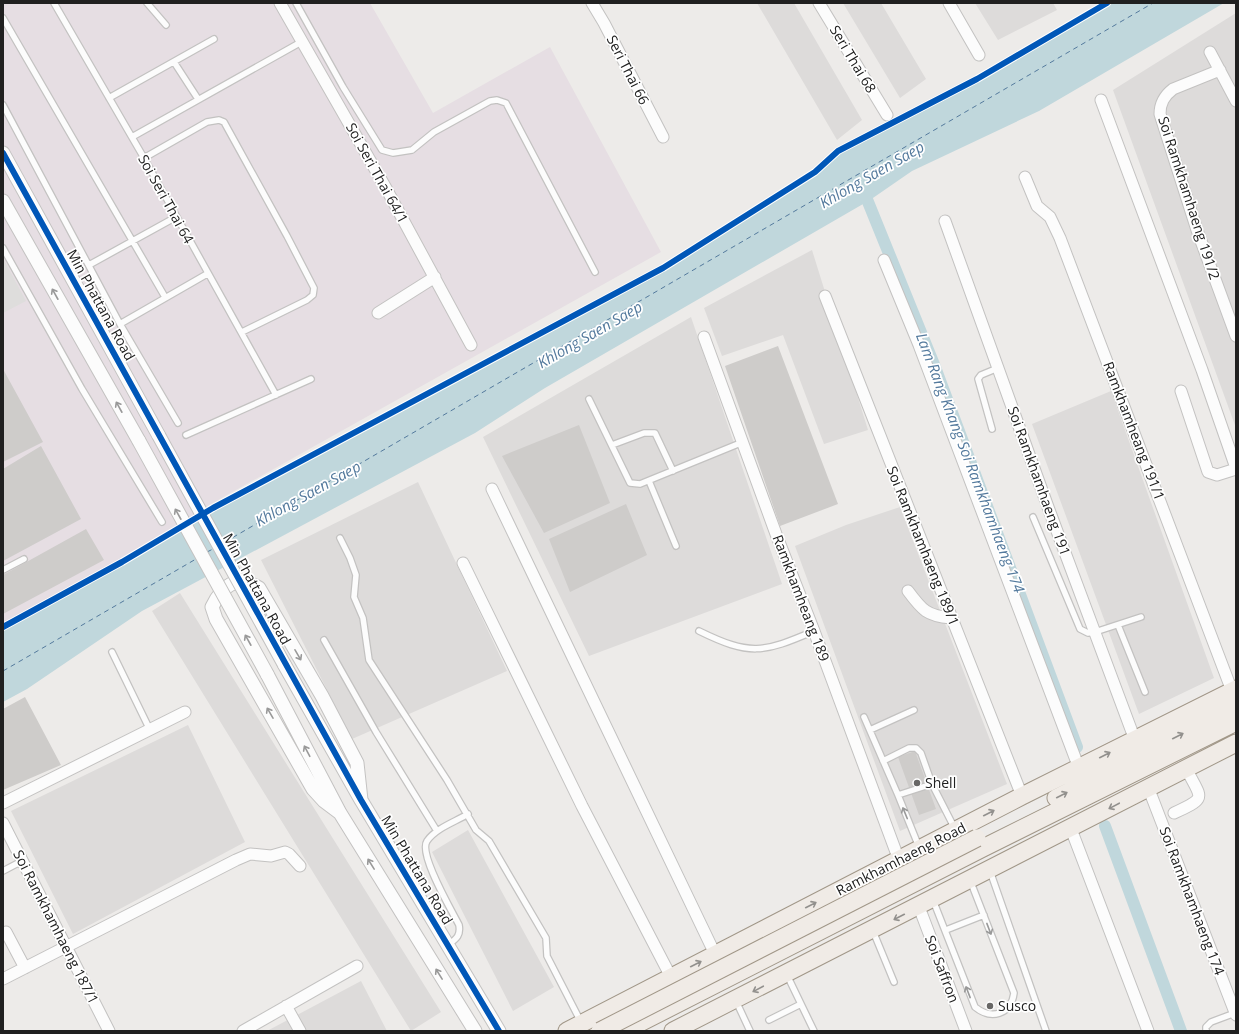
<svg xmlns="http://www.w3.org/2000/svg" width="1239" height="1034" font-family="'Open Sans',sans-serif">
	<style>
		.residential { fill: #dddbda }
		.industrial { fill: #e6dee3 }
		.parking { fill: #dedddc }
		.water { fill: #c0d7dc }
		.lines { fill: none; stroke-linecap: round; stroke-linejoin: round }
		.canal { stroke: #c0d7dc; stroke-width: 12 }
		.ferry { stroke: #547a9d; stroke-width: 1; stroke-dasharray: 5 4; stroke-linecap: butt }
		.building { fill: #ceccca }
		.service-casing { stroke: #c3c2c1; stroke-width: 8 }
		.minor-casing { stroke: #c3c2c1; stroke-width: 13 }
		.tertiary-casing { stroke: #c3c2c1; stroke-width: 15 }
		.primary-casing { stroke: #a19788; stroke-width: 19 }
		.service { stroke: #fcfcfc; stroke-width: 5.5 }
		.minor { stroke: #fcfcfc; stroke-width: 11 }
		.tertiary { stroke: #fcfcfc; stroke-width: 13 }
		.primary { stroke: #f0ebe6; stroke-width: 17 }
		.tertiary-bridge-casing { stroke: #c3c2c1; stroke-width: 15; stroke-linecap: butt }
		.primary-bridge-casing { stroke: #a19788; stroke-width: 19; stroke-linecap: butt }
		.tertiary-bridge { stroke: #fcfcfc; stroke-width: 13 }
		.primary-bridge { stroke: #f0ebe6; stroke-width: 17 }
		.cycleway-casing { stroke: #fff; stroke-width: 8 }
		.cycleway { stroke: #0057b8; stroke-width: 6 }
		.oneway { stroke: #999 }
		.oneway2 { stroke: #92908d }
		.poi-dot { fill: #686766; stroke: #fff; stroke-width: 1.5 }
		.labels { text-anchor: middle; stroke-width: 3.5; stroke-linejoin: round; paint-order: stroke }
		.street-label { font-size: 14px; fill: #202020; stroke: #fff }
		.poi-label { font-size: 14px; fill: #202020; stroke: #fff; text-anchor: start }
		.water-label { font-size: 15px; font-style: italic; fill: #547a9d; stroke: #fff }
	</style>
	<rect width="100%" height="100%" fill="#edebe9"/>
	<path class="residential" d="M757,3h37l68,117 -25,20z
		M843,3h38l45,76 -26,19z
		M975,3h78l4,7 -59,30z
		M1236,13v415l-123,-338z
		M812,250l56,180 -44,14 -41,-109 -61,21 -18,-48z
		M691,317l91,267 -193,72 -106,-219z
		M1111,391l103,287 -75,36 -107,-290z
		M418,482l89,189 -155,68 -91,-179z
		M900,507l107,277 -107,47 -105,-285 51,-21z
		M180,593l261,419 -30,19 -259,-420z
		M188,725l57,117 -172,92 -62,-123z
		M468,830l86,157 -41,24 -81,-159z
		M361,981l26,50h-120z"/>
	<path class="industrial" d="M3,3h367l63,110 117,-66 111,205 -450,252 -46,30 -162,93z"/>
	<path class="parking" d="M3,258l23,43 -23,12z"/>
	<path class="water" d="M1109,3h115l-185,108 -127,60 -42,29 -325,188 -70,45 -333,178 -115,78 -24,13v-72l157,-87 61,-37 445,-239 150,-96 26,-20 144,-76z"/>
	<g class="lines">
		<path class="canal" d="M862,187l73,180 142,380
			M1105,826l76,205"/>
		<path class="ferry" d="M225,542l928,-539
			M207,552l6,-3
			M3,671l193,-112"/>
	</g>
	<path class="building" d="M778,346l60,158 -58,22 -55,-160z
		M3,369l40,73 -40,20z
		M579,425l31,78 -66,30 -42,-77z
		M41,446l40,73 -78,42v-92z
		M626,504l21,51 -77,37 -21,-53z
		M86,529l18,31 -101,54v-39z
		M25,697l36,68 -58,25v-81z
		M915,751l21,58 -17,6 -21,-58z"/>
	<g class="lines">
		<defs>
			<path id="service" d="M54,3l90,155 132,237
				M147,3l19,22
				M296,3l47,84 39,63 11,3 19,-3 22,-18 56,-31 7,-1 9,3 89,169
				M3,18l162,279
				M174,62l24,37
				M109,98l105,-59
				M3,105l117,219 87,-50
				M132,137l171,-96
				M144,158l63,-36 12,-2 5,2 63,114 27,52 -1,7 -6,5 -65,32
				M3,248l79,141 80,133
				M89,265l87,-48
				M120,324l58,99
				M589,399l41,84 10,1 103,-42
				M992,429l-14,-50 3,-4 17,-7
				M186,435l125,-56
				M612,445l32,-12h11l18,38
				M649,481l27,65
				M1033,517l47,112 8,4 7,-1 46,-15
				M340,538l10,20 6,17 -2,22 9,21 6,42 78,120 29,50 13,11 57,97 1,18 34,66
				M3,570l21,-11
				M1118,625l27,67
				M699,631c51,25 64,22 115,0
				M324,640l52,92 61,99
				M112,652l38,78
				M864,717l34,78
				M870,730l44,-20
				M883,761l26,-13h7l5,5 11,31
				M919,847l-21,-52 34,-11 23,45
				M3,871l19,-10
				M990,871l56,160
				M933,900l42,107c16,13 36,8 39,-14l-44,-113
				M946,930l38,-15
				M873,931l21,51
				M448,945c8,-6 13,-9 11,-20 -7,-14 -41,-71 -32,-84 9,-13 28,-19 41,-27
				M787,975l27,56
				M736,1001l14,30
				M769,1020l32,-16
				M1206,1031v-4l5,-5 24,-9"/>
			<path id="minor" d="M280,3l107,187 84,155
				M592,3l12,20 59,114
				M819,3l68,112
				M949,3l30,52
				M1210,52l26,49
				M1220,70l-47,19c-9,7 -13,14 -13,25l37,116 39,106
				M1101,100l101,270 34,98
				M1025,177l12,29 13,11 10,21 172,453
				M945,221l103,286 87,233
				M884,260l35,85 160,423
				M825,296l197,500
				M378,313l57,-36
				M704,337l72,197 38,97 85,229
				M1181,391l27,81 9,3 19,-6
				M492,489l223,465
				M463,563l119,243 89,171
				M908,591c14,19 19,25 43,27
				M1148,787l88,228
				M3,803l182,-91
				M1174,813c35,-16 27,-14 12,-45
				M3,823l106,208
				M1071,829l77,202
				M919,907l47,124
				M6,932l19,36
				M3,979l233,-119 14,-6 21,2 14,-4 4,2 11,12
				M286,1006l14,25
				M243,1031l114,-65"/>
			<path id="tertiary" d="M3,153l156,283
				M3,201l136,240
				M284,664l77,136 138,231
				M267,674l73,139 135,218
				M340,813l-16,-12 -11,-12 -97,-170 -4,-12c10,-21 24,-33 47,-19l63,108 35,67 4,37"/>
			<path id="primary" d="M1056,798l180,-91
				M567,1031l455,-235 214,-107
				M624,1031l359,-183 253,-126
				M673,1031l563,-288"/>
		</defs>
		<use href="#service" class="service-casing"/>
		<use href="#minor" class="minor-casing"/>
		<use href="#tertiary" class="tertiary-casing"/>
		<use href="#primary" class="primary-casing"/>
		<use href="#service" class="service"/>
		<use href="#minor" class="minor"/>
		<use href="#tertiary" class="tertiary"/>
		<use href="#primary" class="primary"/>
		<defs>
			<path id="tertiary-bridge" d="M159,436l125,228
				M139,441l128,233"/>
			<path id="primary-bridge" d="M600,1031l377,-193"/>
		</defs>
		<use href="#tertiary-bridge" class="tertiary-bridge-casing"/>
		<use href="#primary-bridge" class="primary-bridge-casing"/>
		<use href="#tertiary-bridge" class="tertiary-bridge"/>
		<use href="#primary-bridge" class="primary-bridge"/>
		<defs>
			<path id="cycleway" d="M3,153l358,647 138,231
				M3,627l119,-65 91,-54 450,-240 152,-96 23,-21 139,-72 130,-76"/>
		</defs>
		<use href="#cycleway" class="cycleway-casing"/>
		<use href="#cycleway" class="cycleway"/>
	</g>
	<defs><path id="oneway-shaft" d="M-6 0H5M1.5-3L5.5 0L1.5 3" fill="none" stroke-width="1.6" stroke-linecap="round" stroke-linejoin="round"/></defs>
	<g class="oneway">
		<use href="#oneway-shaft" transform="translate(55 294) rotate(-119)"/>
		<use href="#oneway-shaft" transform="translate(119 407) rotate(-119)"/>
		<use href="#oneway-shaft" transform="translate(178 514) rotate(-119)"/>
		<use href="#oneway-shaft" transform="translate(248 640) rotate(-119)"/>
		<use href="#oneway-shaft" transform="translate(298 655) rotate(60)"/>
		<use href="#oneway-shaft" transform="translate(270 713) rotate(-120)"/>
		<use href="#oneway-shaft" transform="translate(307 751) rotate(-118)"/>
		<use href="#oneway-shaft" transform="translate(905 813) rotate(-112)"/>
		<use href="#oneway-shaft" transform="translate(371 864) rotate(-122)"/>
		<use href="#oneway-shaft" transform="translate(989 929) rotate(69)"/>
		<use href="#oneway-shaft" transform="translate(439 974) rotate(-122)"/>
		<use href="#oneway-shaft" transform="translate(968 992) rotate(-111)"/>
	</g>
	<g class="oneway2">
		<use href="#oneway-shaft" transform="translate(1178 736) rotate(-27)"/>
		<use href="#oneway-shaft" transform="translate(1105 755) rotate(-27)"/>
		<use href="#oneway-shaft" transform="translate(1062 795) rotate(-27)"/>
		<use href="#oneway-shaft" transform="translate(1114 806) rotate(152)"/>
		<use href="#oneway-shaft" transform="translate(989 813) rotate(-27)"/>
		<use href="#oneway-shaft" transform="translate(811 905) rotate(-27)"/>
		<use href="#oneway-shaft" transform="translate(899 917) rotate(153)"/>
		<use href="#oneway-shaft" transform="translate(696 964) rotate(-27)"/>
		<use href="#oneway-shaft" transform="translate(758 989) rotate(152)"/>
	</g>
	<g class="poi-dot">
		<circle cx="917" cy="783" r="4"/>
		<circle cx="990" cy="1006" r="4"/>
	</g>
	<g class="labels">
		<g class="street-label">
			<text transform="translate(853 59) rotate(59)" y="5">Seri Thai 68</text>
			<text transform="translate(628 70) rotate(63)" y="5">Seri Thai 66</text>
			<text transform="translate(377 173) rotate(61)" y="5">Soi Seri Thai 64/1</text>
			<text transform="translate(1189 198) rotate(72)" y="5">Soi Ramkhamhaeng 191/2</text>
			<text transform="translate(166 199) rotate(61)" y="5">Soi Seri Thai 64</text>
			<text transform="translate(101 305) rotate(61)" y="5">Min Phattana Road</text>
			<text transform="translate(1134 431) rotate(69)" y="5">Ramkhamheang 191/1</text>
			<text transform="translate(1039 481) rotate(70)" y="5">Soi Ramkhamhaeng 191</text>
			<text transform="translate(923 546) rotate(68)" y="5">Soi Ramkhamhaeng 189/1</text>
			<text transform="translate(257 589) rotate(61)" y="5">Min Phattana Road</text>
			<text transform="translate(801 598) rotate(69)" y="5">Ramkhamheang 189</text>
			<text transform="translate(901 859) rotate(-27)" y="5">Ramkhamhaeng Road</text>
			<text transform="translate(417 870) rotate(59)" y="5">Min Phattana Road</text>
			<text transform="translate(1192 901) rotate(69)" y="5">Soi Ramkhamhaeng 174</text>
			<text transform="translate(56 927) rotate(63)" y="5">Soi Ramkhamhaeng 187/1</text>
			<text transform="translate(942 969) rotate(69)" y="5">Soi Saffron</text>
		</g>
		<g class="poi-label">
			<text x="925" y="788">Shell</text>
			<text x="998" y="1011">Susco</text>
		</g>
		<g class="water-label">
			<text transform="translate(872 175) rotate(-30)" y="5">Khlong Saen Saep</text>
			<text transform="translate(590 335) rotate(-30)" y="5">Khlong Saen Saep</text>
			<text transform="translate(970 463) rotate(69)" y="5">Lam Rang Khang Soi Ramkhamhaeng 174</text>
			<text transform="translate(308 494) rotate(-29)" y="5">Khlong Saen Saep</text>
		</g>
	</g>
	<rect width="1239" height="1034" fill="none" stroke="#202020" stroke-width="8"/>
</svg>
